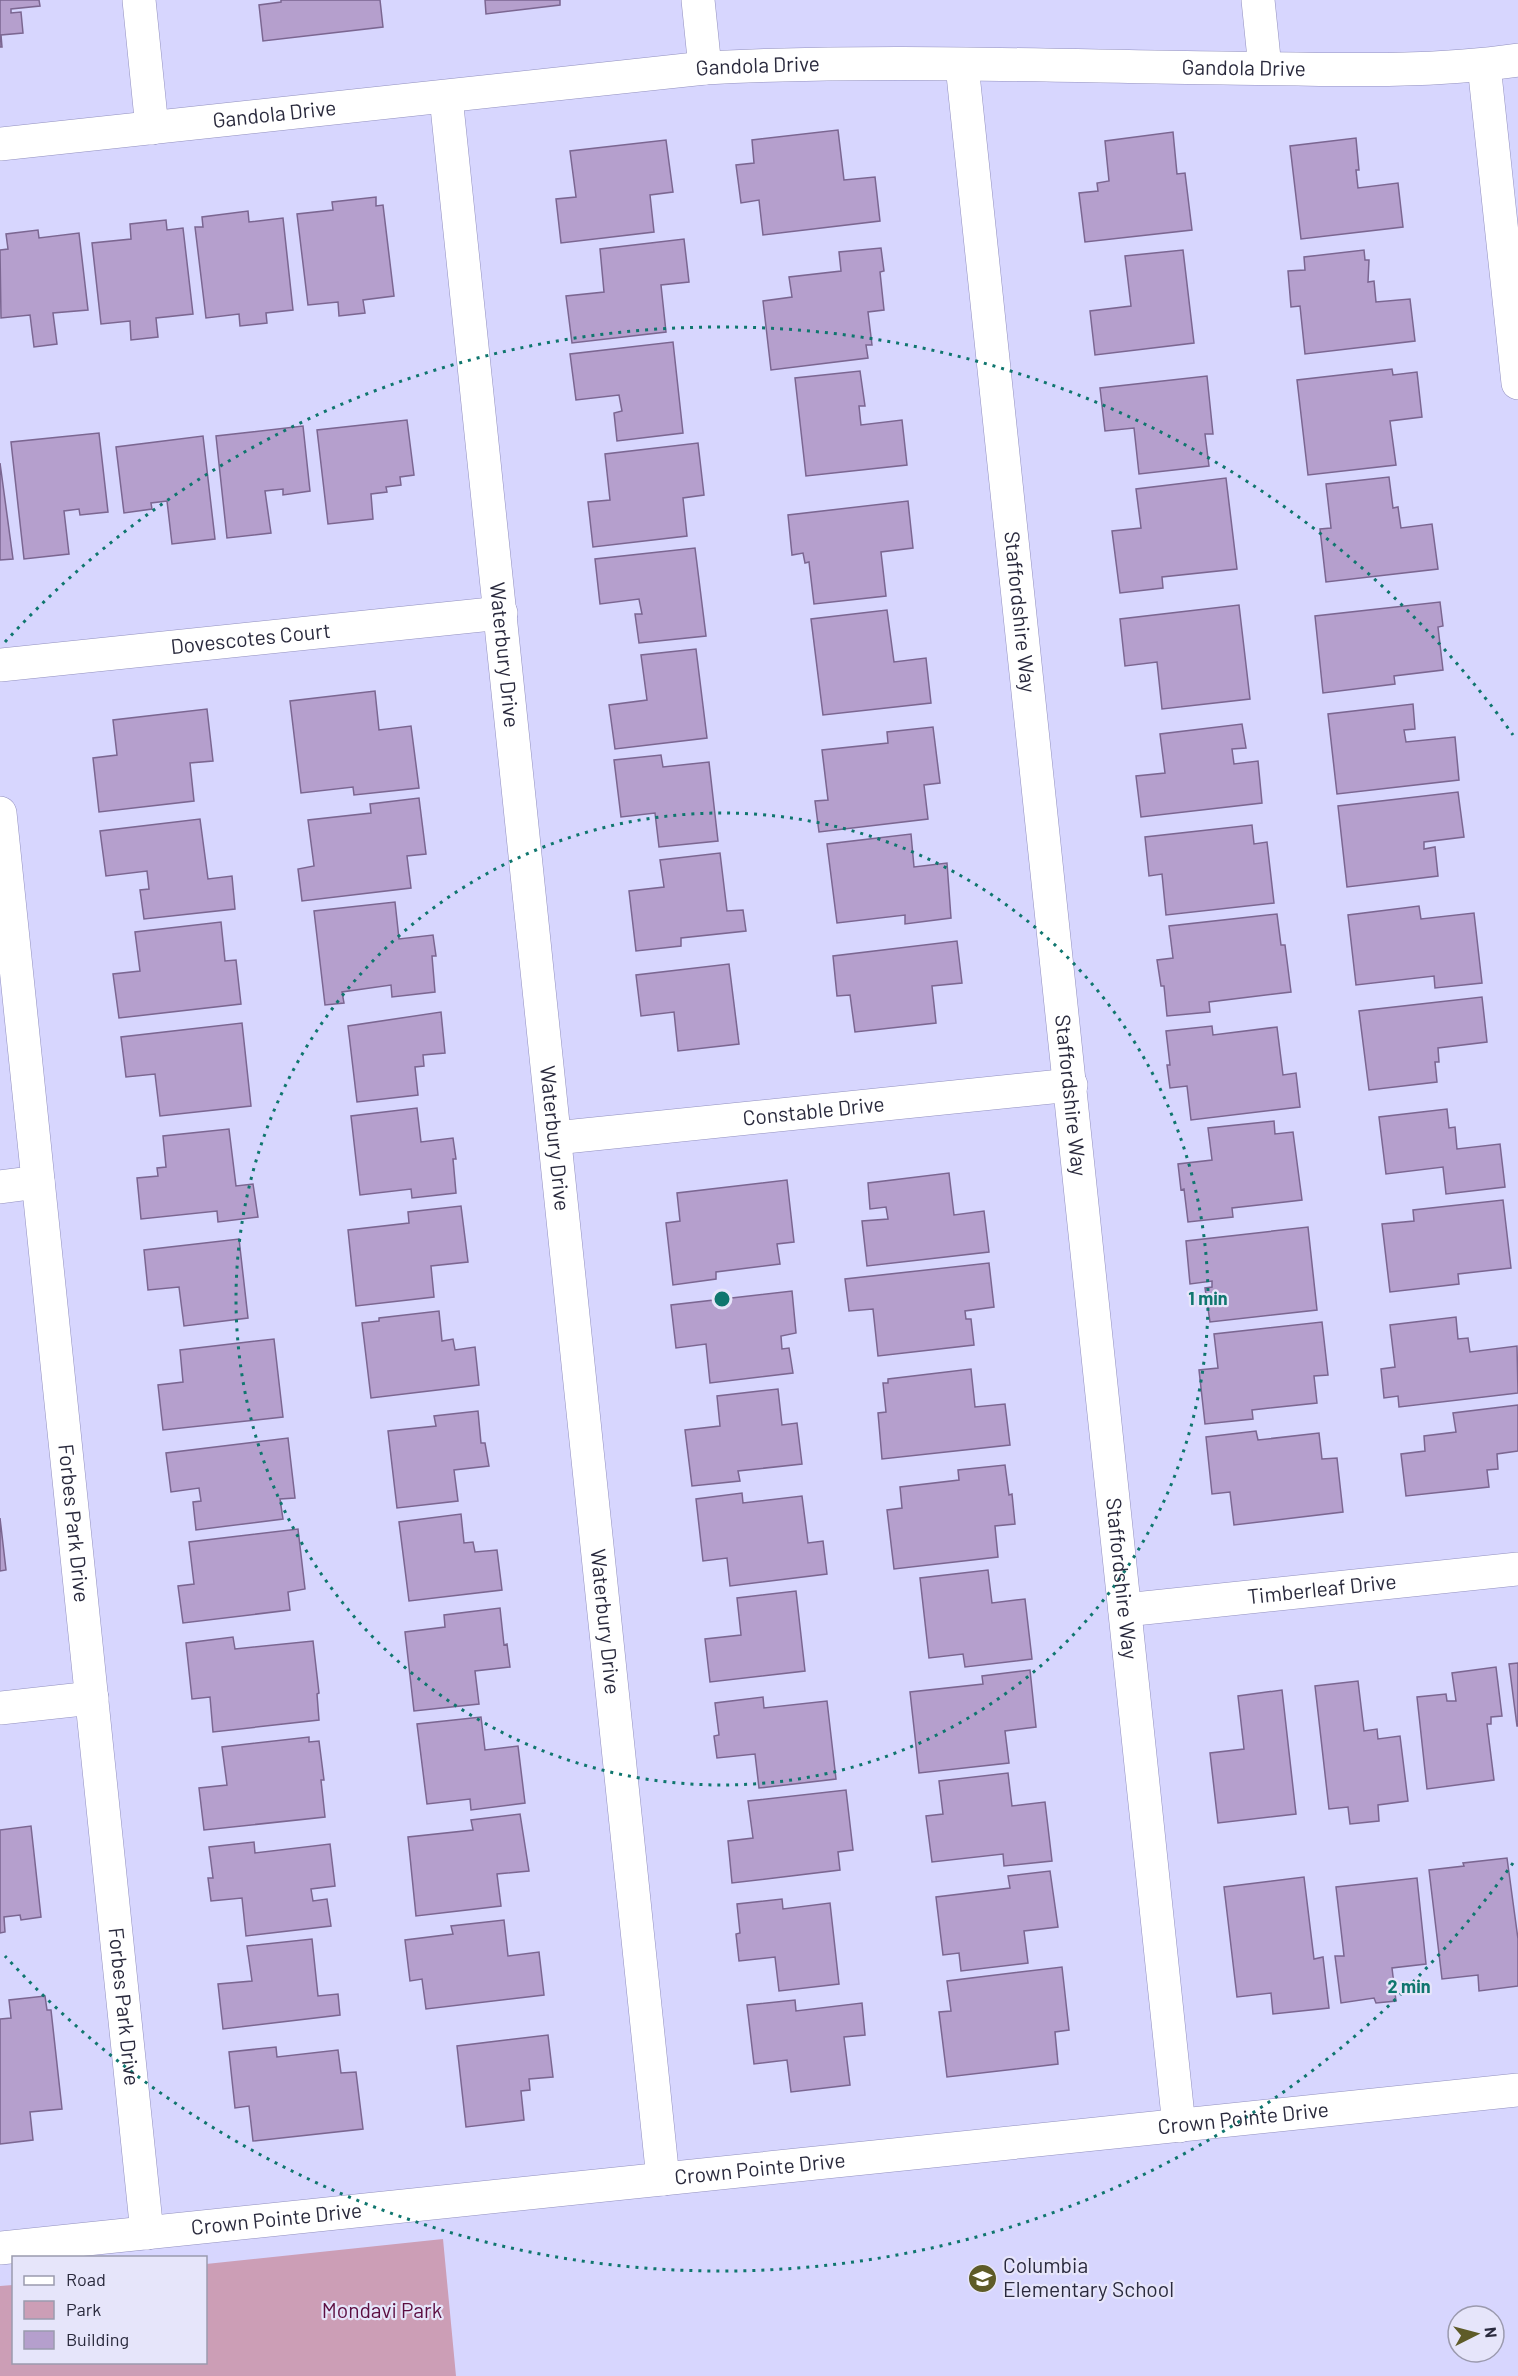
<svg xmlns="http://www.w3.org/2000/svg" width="1518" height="2376" font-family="Barlow,sans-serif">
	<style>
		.green { fill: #cc9eb6 }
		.building { fill: #b59fcd; stroke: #7b6691; stroke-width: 1.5 }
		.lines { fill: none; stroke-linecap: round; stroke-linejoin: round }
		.minor-casing { stroke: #9290bf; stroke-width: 34 }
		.minor { stroke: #fff; stroke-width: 33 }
		.ring { fill: none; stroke: #0f766e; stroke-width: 3; stroke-dasharray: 3 6 }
		.labels { text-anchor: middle; stroke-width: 4.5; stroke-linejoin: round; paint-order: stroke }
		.street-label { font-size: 21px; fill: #2a2a3d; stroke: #e6e5fa }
		.poi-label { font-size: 21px; fill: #2a2a3d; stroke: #e6e5fa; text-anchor: start }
		.park-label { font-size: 21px; fill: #5c0e41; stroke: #e6e5fa }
		.centre { fill: #0f766e; stroke: #e6e5fa; stroke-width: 3 }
		.ring-label { font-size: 18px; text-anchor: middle; font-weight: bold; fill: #0f766e; stroke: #e6e5fa; stroke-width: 4.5; stroke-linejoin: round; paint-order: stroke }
	</style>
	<rect width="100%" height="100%" fill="#d7d6fe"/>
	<path class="green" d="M443,2239l13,137h-456v-90l13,-1 1,77h192v-98z"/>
	<path class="building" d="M0,0h39l1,6 -29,3v4l10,-1 2,21 -22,2 1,12h-2z
		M281,0h99l3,27 -120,14 -4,-36 22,-3z
		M485,0h75v5l-74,9z
		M838,130l6,50 31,-3 5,44 -117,14 -4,-35 -18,3 -5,-38 18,-2 -2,-23z
		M1173,132l4,42 8,-1 7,57 -107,12 -6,-49 19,-2 -1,-8 12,-2 -4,-40z
		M1356,138l3,32h-3l2,18 40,-5 5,44 -102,12 -11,-93z
		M666,140l7,52 -23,3 4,37 -93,11 -5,-44 20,-2 -6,-46z
		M376,197v9l7,-1 11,91 -31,4 2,13 -26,3 -1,-14 -30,3 -11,-91 36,-4 -1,-8z
		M248,211l1,11 34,-4 10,92 -27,3 1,10 -27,3 -1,-12 -33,4 -11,-91h8l-1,-10z
		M166,220l1,10 16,-2 10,86 -37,4 2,19 -27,3 -1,-19 -29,3 -9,-81 39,-4 -1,-15z
		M38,230l1,8 40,-5 9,77 -35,3 4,31 -23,3 -4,-32 -29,3 -1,-68 8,-1 -2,-15z
		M684,239l5,43 -28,3 5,47 -94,11 -6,-47 38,-4 -4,-43z
		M881,248l3,23 -4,1 4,38 -16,2 4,33h-6l2,13 -97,12 -8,-69 29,-4 -3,-20 52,-6 -2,-19z
		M1183,250l11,93 -99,12 -5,-44 41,-5 -6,-50z
		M1364,250l1,10h4l-1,22 6,-1 2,21 34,-3 5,42 -110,13 -5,-48 -9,1 -3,-36 17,-1 -1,-13z
		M673,342l10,91 -66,8 -3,-28 8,-2 -3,-16 -43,5 -6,-46z
		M1392,369l1,6 24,-3 5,45 -32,4 6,44 -88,10 -11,-95z
		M860,371l5,35h-6l2,19 41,-5 5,45 -101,11 -11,-98z
		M1207,376l6,58h-8l4,32 -70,8 -5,-46 -29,3 -5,-43z
		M407,420l7,55 -14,2 1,8 -15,2 1,5 -16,2 2,25 -45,5 -11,-94z
		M303,426l7,65 -27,4v-6l-18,2 6,42 -44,5 -11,-102z
		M99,433l9,79 -28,3 -1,-6 -15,2 5,43 -45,5 -13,-117z
		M203,436l12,103 -43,5 -5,-43 -16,2 1,6 -28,4 -8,-66z
		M698,443l6,52 -21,3 4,38 -94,11 -5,-45 22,-2 -5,-46z
		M0,463l13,96 -13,1z
		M1389,477l4,31 5,-1 3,21 31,-4 6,45 -112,13 -6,-53 11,-1 -5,-44z
		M1226,478l11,91 -75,8 1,11 -43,5 -8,-62 29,-3 -5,-39z
		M908,501l5,47 -32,4 5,44 -72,8 -5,-42 -4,1 -2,-10 -11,2 -4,-40z
		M695,548l11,88 -67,7 -4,-29h7l-3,-15 -39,5 -5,-45z
		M1440,602l3,24 -5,1 5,43 -49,6 1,8 -72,9 -8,-77z
		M1239,605l11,94 -88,10 -5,-47 -32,4 -5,-47z
		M887,610l7,52 32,-4 5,45 -108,12 -12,-96z
		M696,649l11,89 -92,11 -6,-44 38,-5 -6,-45z
		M375,691l4,39 32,-4 8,62 -65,7 -1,-8 -52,6 -11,-92z
		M1413,704l2,25 -11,1 2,12 49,-5 4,43 -122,14 -9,-80z
		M207,709l6,52 -23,2 4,38 -95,11 -6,-54 24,-3 -4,-35z
		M1242,724l4,24 -14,1 2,15 24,-3 4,42 -121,14 -5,-41 29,-3 -5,-39z
		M933,727l7,56 -16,2 4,34 -109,13 -4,-31 13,-1 -6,-50 66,-7 -1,-11z
		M661,755l2,12 46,-5 9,79 -59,6 -4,-34 -34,4 -7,-57z
		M1458,792l6,45 -40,5v7l11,-2 3,29 -91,11 -9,-81z
		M419,798l7,56 -19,2 4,32 -109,13 -4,-32 16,-3 -6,-46 63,-7 -1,-9z
		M200,819l8,60 24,-3 3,33 -91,10 -4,-29 9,-1 -2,-18 -41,5 -6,-45z
		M1252,825l2,19 13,-2 7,61 -108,12 -4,-41 -13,2 -4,-39z
		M911,834l3,33 33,-4 4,55 -46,6v-9l-68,8 -10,-79z
		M720,853l7,58 16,-1 3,21 -65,7v8l-45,5 -7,-60 35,-4 -4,-27z
		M395,902l4,37 34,-4 3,21h-4l3,36 -43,5 -1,-12 -49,7 2,11 -19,2 -11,-94z
		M1419,906l2,13 53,-6 8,70 -47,5 -1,-12 -78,9 -8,-70z
		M1277,914l4,31h4l6,47 -82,10 1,10 -43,4 -3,-30h-3l-4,-26 16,-2 -4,-32z
		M221,922l4,39 11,-1 5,44 -122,14 -6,-44 27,-3 -5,-39z
		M957,941l5,42 -30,3 4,37 -81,9 -5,-37 -13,1 -4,-40z
		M729,964l10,80 -61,7 -4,-39 -33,4 -5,-41z
		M1482,997l5,45 -49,6 1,14h-4l2,20 -68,8 -10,-79z
		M441,1012l4,41 -22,2 1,11 -9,1 3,28 -61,7 -9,-76z
		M242,1023l9,83 -91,10 -5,-42 -29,3 -5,-40z
		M1212,1026l1,9 64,-8 6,48 13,-2 4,34 -109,13 -4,-34 -17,2 -3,-23h3l-4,-34z
		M417,1108l4,34 32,-4 3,21h-3l3,34 -44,5 -1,-9 -51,6 -9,-79z
		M1447,1109l2,19 6,-1 2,22 43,-5 5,43 -59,7 -3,-27 -57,7 -7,-57z
		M1274,1121l1,13 18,-2 9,68 -70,8 1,9 -45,5 -4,-33 -3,1 -3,-26 34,-4 -4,-32z
		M229,1129l7,57 17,-2 5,33 -40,5 -1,-11 -76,8 -4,-41 21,-2 -1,-8 9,-1 -3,-31z
		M949,1173l5,42 30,-4 5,41 -122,14 -5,-45 26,-2 -2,-12 -16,2 -2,-26z
		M787,1180l7,62 -17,2 3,20 -64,8v7l-43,6 -7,-62 14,-2 -3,-28z
		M1503,1200l8,68 -53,6 1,10 -69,8 -8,-68 32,-3 -1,-11z
		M461,1206l7,56 -37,4 3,31 -78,9 -8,-76 61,-7 -1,-11z
		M1308,1227l9,83 -107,12 -5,-34 7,-1v-6l-22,3 -4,-43z
		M239,1239l9,79 -64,8 -5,-39 -31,3 -4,-40z
		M989,1263l5,44 -29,4 1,8h5l3,26 -96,11 -5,-47 -24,2 -4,-32z
		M792,1291l4,42 -15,3 1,13 7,-1 4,25 -83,10 -4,-39 -30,4 -5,-43z
		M439,1311l3,30 11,-2 2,11 20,-3 4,38 -108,13 -9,-75 17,-2v-3z
		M1456,1317l2,22 10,-1 2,14 47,-6 1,47 -119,14 -1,-11 -14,2 -3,-29 14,-2 -5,-42z
		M1322,1322l6,53 -14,1 3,27 -65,7 1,9 -48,5 -6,-54 19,-2 -4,-34z
		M274,1339l9,78 -120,13 -5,-45 25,-3 -3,-32z
		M971,1369l4,38 30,-3 5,41 -128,14 -4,-46 8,-1 -3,-29h5v-4z
		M778,1389l4,36 15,-2 5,41 -64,7 2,10 -48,5 -7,-56 35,-4 -3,-30z
		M1518,1405v46l-21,3 1,15 -11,1 2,17 -83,9 -5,-42 24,-3 -1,-15 32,-4 -3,-19z
		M478,1411l3,32h4l4,23 -35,4 4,31 -61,7 -9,-77 48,-5 -2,-10z
		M1256,1431l2,9 61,-7 3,26 15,-1 6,54 -109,13 -4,-33 -18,2 -6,-57z
		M288,1438l7,60 -15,1 3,20 -87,11 -3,-28 8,-1 -2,-13 -28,4 -5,-39z
		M1005,1465l4,30 3,-1 3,30 -20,2 3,31 -104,12 -7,-59 15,-2 -2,-21 59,-7 -1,-10z
		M742,1493l1,10 59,-7 6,47 15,-2 4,33 -97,12 -3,-28 -24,3 -7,-62z
		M461,1514l3,29 9,-1 2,10 22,-2 5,40 -93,11 -10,-79z
		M0,1518l6,52 -6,1z
		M298,1529l7,60 -17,3 2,18 -107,13 -5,-37 16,-2 -5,-42z
		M988,1570l4,33 33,-4 7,60 -67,8 -2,-13 -34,4 -9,-80z
		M796,1591l9,80 -95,11 -5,-43 36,-4 -4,-37z
		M500,1608l4,37 3,-1 3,23 -35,4 4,33 -65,7 -9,-79 40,-5 -1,-12z
		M233,1637l2,12 78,-8 6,52 -2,1 2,26 -106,12 -3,-35 -18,2 -6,-56z
		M1518,1663v63h-1l-8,-62z
		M1496,1667l6,49 -11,1v7h-4l7,56 -67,9 -10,-92 29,-3 1,7h9l-4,-28z
		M1030,1670l6,57 -31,4 4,32 -90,10 -9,-81 73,-8 -1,-8z
		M1358,1681l6,50 13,-2 1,10 22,-3 8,65 -30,4 1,16 -29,3 -2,-17 -19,2 -14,-123z
		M1282,1690l14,124 -78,9 -8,-70 34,-4 -6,-53z
		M763,1697l1,11 63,-7 9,78 -77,9 -4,-34 -38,4 -3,-22 5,-1 -4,-32z
		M481,1717l4,33 33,-4 7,57 -54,7 -1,-11 -43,5 -10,-80z
		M309,1737v5l10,-1 5,39h-3l4,37 -121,13 -5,-42 28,-3 -5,-38z
		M1008,1773l4,33 33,-4 7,59 -48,5 -1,-12 -71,8 -6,-46 17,-2 -4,-33z
		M846,1790l7,60 -15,2 2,18 -108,13 -4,-42 25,-3 -5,-37z
		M520,1814l9,57 -32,3 4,32 -85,10 -8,-79 65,-7 -2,-10z
		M31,1826l10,91 -20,3 -1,-5 -16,2 1,15 -5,1v-103z
		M254,1842l1,11 75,-9 5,42 -24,3 2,12 14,-2 4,27 -85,10 -4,-38 -31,3 -3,-23h5l-4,-31z
		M1507,1858l11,81v47l-39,5 -1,-16 -36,4 -13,-109 35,-4 -1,-3z
		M1050,1871l8,56 -34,4 4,32 -67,8 -2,-18 -16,2 -7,-58 74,-9 -2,-12z
		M1304,1877l10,82 9,-2 6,51 -56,6 -2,-21 -34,4 -13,-110z
		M1417,1878l9,86 -34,4 4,33 -20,2 -2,-5 -33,5 -6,-47h9l-8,-69z
		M782,1899l1,10 47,-6 9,81 -60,7 -4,-34 -36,4 -3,-27 4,-1 -3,-29z
		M504,1920l4,36 31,-4 5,43 -118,14 -4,-30 -12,2 -5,-41 48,-6 -2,-8z
		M312,1939l6,57 20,-2 2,21 -117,14 -5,-45 34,-3 -5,-35z
		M1062,1967l7,63 -14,2 3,32 -111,13 -8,-65 12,-1 -4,-30z
		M45,1996l2,14h4l11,99 -32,3 3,28 -33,4v-125l11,-1 -2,-18z
		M795,2000l1,11 66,-8 3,32 -21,2 6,48 -59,7 -4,-32 -33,4 -7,-59z
		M548,2035l5,42 -24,2 1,11 -9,1 3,29 -58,7 -9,-81z
		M276,2047l1,10 61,-7 3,23 15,-1 7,57 -110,12 -4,-35 -14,2 -6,-56z"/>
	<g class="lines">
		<defs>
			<g id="minor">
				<path d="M139,0l13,128"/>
				<path d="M698,0l7,68"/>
				<path d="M1258,0l7,68"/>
				<path id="s1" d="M962,65l217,2061"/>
				<path d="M1484,65l34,318"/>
				<path id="s2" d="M446,97l217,2082"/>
				<path id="s3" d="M0,144l705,-76c172,-9 345,-2 518,0 98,1 198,6 295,-8"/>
				<path id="s4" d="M0,665l501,-52"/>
				<path id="s5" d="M0,813l147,1420"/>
				<path id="s6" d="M555,1138l516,-53"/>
				<path d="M0,1187l38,-5"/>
				<path id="s7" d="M1125,1610l393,-41"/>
				<path d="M0,1708l92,-10"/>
				<path id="s8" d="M0,2248l1518,-158"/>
			</g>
		</defs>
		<use href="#minor" class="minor-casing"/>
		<use href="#minor" class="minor"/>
	</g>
	<g class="ring">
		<circle cx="722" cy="1299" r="486"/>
		<path d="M1513 1863A972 972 0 0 1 5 1956M5 642A972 972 0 0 1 1513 735"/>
	</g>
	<defs>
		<symbol id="school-disc" viewBox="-11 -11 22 22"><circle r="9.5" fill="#5e5b28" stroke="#e6e5fa"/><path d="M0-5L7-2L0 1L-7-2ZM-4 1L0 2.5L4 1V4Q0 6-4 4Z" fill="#fff"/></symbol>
	</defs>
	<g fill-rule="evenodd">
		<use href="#school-disc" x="966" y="2262" width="33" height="33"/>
	</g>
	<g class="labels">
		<g class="street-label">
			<text dy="7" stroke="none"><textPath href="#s3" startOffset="762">Gandola Drive</textPath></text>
			<text dy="7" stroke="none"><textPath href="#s3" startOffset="1248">Gandola Drive</textPath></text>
			<text dy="7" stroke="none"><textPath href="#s3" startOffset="276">Gandola Drive</textPath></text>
			<text dy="7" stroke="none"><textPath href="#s1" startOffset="550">Staffordshire Way</textPath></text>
			<text dy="7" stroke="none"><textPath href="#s4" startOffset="252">Dovescotes Court</textPath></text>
			<text dy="7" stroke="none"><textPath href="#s2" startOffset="561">Waterbury Drive</textPath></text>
			<text dy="7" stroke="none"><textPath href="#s1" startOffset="1036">Staffordshire Way</textPath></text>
			<text dy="7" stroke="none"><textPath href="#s6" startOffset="260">Constable Drive</textPath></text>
			<text dy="7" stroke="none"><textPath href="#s2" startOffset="1047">Waterbury Drive</textPath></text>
			<text dy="7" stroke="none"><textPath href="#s5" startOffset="714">Forbes Park Drive</textPath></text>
			<text dy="7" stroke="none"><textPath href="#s1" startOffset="1522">Staffordshire Way</textPath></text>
			<text dy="7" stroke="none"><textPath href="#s7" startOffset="198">Timberleaf Drive</textPath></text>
			<text dy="7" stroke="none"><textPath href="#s2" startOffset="1533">Waterbury Drive</textPath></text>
			<text dy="7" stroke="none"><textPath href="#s5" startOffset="1200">Forbes Park Drive</textPath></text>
			<text dy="7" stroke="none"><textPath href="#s8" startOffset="1250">Crown Pointe Drive</textPath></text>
			<text dy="7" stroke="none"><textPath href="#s8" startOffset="764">Crown Pointe Drive</textPath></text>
			<text dy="7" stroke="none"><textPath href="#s8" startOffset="278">Crown Pointe Drive</textPath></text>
		</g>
		<g class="poi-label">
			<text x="1003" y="2273">Columbia<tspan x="1003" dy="24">Elementary School</tspan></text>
		</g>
		<g class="park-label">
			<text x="382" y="2318">Mondavi Park</text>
		</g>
	</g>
	<circle cx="722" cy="1299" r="9" class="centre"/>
	<g class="ring-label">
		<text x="1208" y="1305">1 min</text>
		<text x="1409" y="1993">2 min</text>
	</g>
	<rect x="12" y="2256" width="195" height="108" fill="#e6e5fa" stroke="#9b9aae" stroke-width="1.5"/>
	<rect x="24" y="2276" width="30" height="9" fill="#ffffff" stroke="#9b9aae" stroke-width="1.5"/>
	<text x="66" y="2286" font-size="18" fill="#2a2a3d">Road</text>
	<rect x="24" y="2301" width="30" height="18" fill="#cc9eb6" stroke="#9b9aae" stroke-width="1.5"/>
	<text x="66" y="2316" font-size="18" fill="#2a2a3d">Park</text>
	<rect x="24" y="2331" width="30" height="18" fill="#b59fcd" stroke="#9b9aae" stroke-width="1.5"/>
	<text x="66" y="2346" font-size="18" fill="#2a2a3d">Building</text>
	<g transform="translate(1476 2334) rotate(84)"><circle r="28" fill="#e6e5fa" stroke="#9b9aae" stroke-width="1.5"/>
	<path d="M0-4.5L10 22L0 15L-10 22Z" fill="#5e5b28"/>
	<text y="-9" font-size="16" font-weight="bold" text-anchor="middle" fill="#2a2a3d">N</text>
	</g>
</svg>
